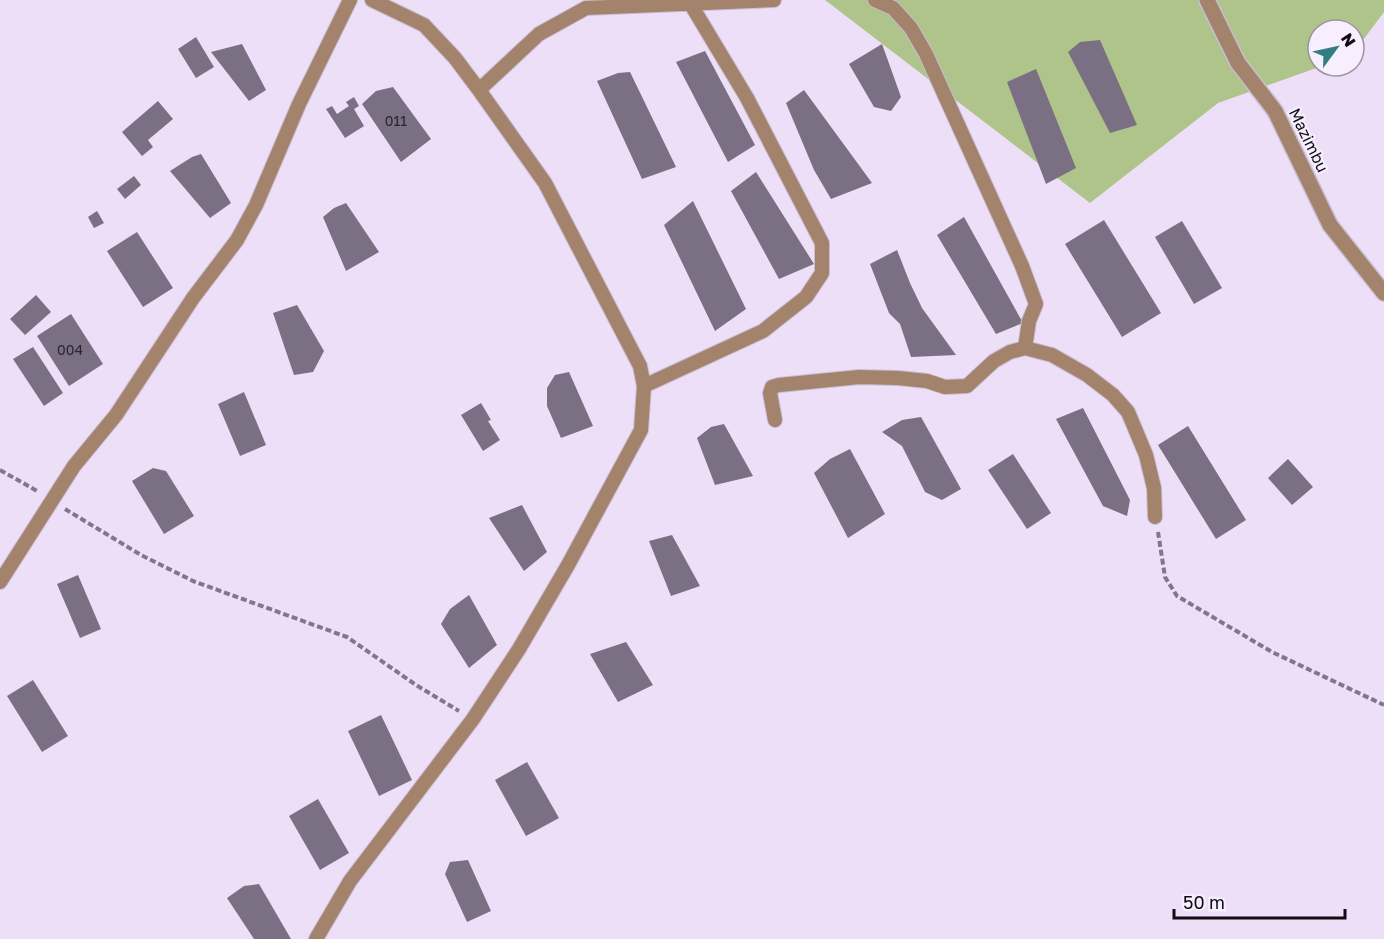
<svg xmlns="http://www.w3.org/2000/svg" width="1384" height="939" font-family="'Golos Text',sans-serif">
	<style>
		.green { fill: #aec48a }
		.building { fill: #7a6f83 }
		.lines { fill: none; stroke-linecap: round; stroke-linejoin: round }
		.service-casing { stroke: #c9bdd3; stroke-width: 16 }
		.minor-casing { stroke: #c9bdd3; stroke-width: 18 }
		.path { stroke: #807888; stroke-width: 4; stroke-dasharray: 6 3; stroke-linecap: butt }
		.service { stroke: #a3836b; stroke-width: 14 }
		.minor { stroke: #a3836b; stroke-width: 15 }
		.labels { text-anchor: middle; stroke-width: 4.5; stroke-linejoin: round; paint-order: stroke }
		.number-label { font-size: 14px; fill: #2a252f }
		.street-label { font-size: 16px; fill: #100c13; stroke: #f7effd }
	</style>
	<rect width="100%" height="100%" fill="#ecdff7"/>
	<path class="green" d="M825,0h559v12l-30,40v-22h-36v36h4l-104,37 -128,100z"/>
	<path class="building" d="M196,37l18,30 -18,11 -18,-29z
		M1100,40l37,85 -27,8 -42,-81 12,-10z
		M242,44l24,46 -17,11 -38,-49z
		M882,44l19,53 -10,14 -17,-4 -25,-43z
		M705,51l50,94 -27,17 -52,-100z
		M1036,69l40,99 -30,16 -39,-102z
		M630,72l46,95 -34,12 -45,-98 21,-8z
		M393,87l38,52 -30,23 -39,-58 14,-13z
		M804,90l68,93 -41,16 -17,-29 -28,-67z
		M354,97l5,9 -5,3 10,17 -19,12 -19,-29 6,-3 5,8 12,-8 -3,-4z
		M158,101l15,18 -25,21 5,7 -11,9 -20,-24z
		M201,154l30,49 -21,15 -40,-47 22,-14z
		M756,172l58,92 -35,15 -48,-88z
		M134,176l7,9 -16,14 -8,-10z
		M693,201l53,108 -31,22 -51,-106z
		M346,203l33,49 -33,19 -23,-54 11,-9z
		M97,211l7,12 -10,5 -6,-11z
		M964,217l59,106 -27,11 -59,-99z
		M1104,220l57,93 -39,24 -57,-93z
		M1182,221l40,67 -28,16 -39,-67z
		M137,232l36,56 -30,19 -36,-56z
		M897,250l13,33 12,25 34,47 -45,2 -11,-33 -11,-11 -19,-49z
		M36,295l15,17 -26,23 -15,-16z
		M297,305l27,46 -11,21 -19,3 -21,-62z
		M71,314l32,50 -34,22 -32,-50z
		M33,347l30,46 -19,13 -31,-47z
		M569,372l24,54 -32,12 -14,-32v-18l8,-13z
		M244,392l22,53 -26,11 -22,-52z
		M481,403l10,17 -3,1 12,19 -17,11 -22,-36z
		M1083,408l47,92 -3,16 -24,-10 -47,-87z
		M921,417l40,72 -19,11 -17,-8 -23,-46 -20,-14 20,-12z
		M724,424l29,52 -38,9 -18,-47 14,-11z
		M1188,426l58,94 -30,19 -58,-94z
		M850,449l35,65 -37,24 -34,-65 16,-14z
		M1013,454l38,59 -24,16 -39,-59z
		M1288,459l25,28 -21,18 -24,-27z
		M153,468l13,3 28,45 -30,18 -32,-53z
		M522,505l25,47 -23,19 -35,-53z
		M672,535l28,51 -29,10 -22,-55z
		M78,575l23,54 -21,9 -23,-54z
		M469,595l28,50 -28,23 -28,-44 9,-15z
		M626,642l27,43 -35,17 -28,-48z
		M33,680l35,56 -26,16 -35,-56z
		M381,715l31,65 -33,16 -31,-65z
		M527,762l32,56 -33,18 -31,-56z
		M318,799l31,54 -29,17 -31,-54z
		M468,860l23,51 -24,11 -22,-48 5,-12z
		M259,884l32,55h-37l-27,-41 17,-12z"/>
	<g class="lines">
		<defs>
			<path id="service" d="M875,0l18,8 18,20 15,26 96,212 14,38 -7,17 -4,27
				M479,90l60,-56 47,-26 188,-8
				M644,386l119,-55 43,-34 16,-24v-30l-75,-145 -57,-95
				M775,420l-5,-27 2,-6 7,-2 80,-8 39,1 29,3 18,6 22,-1 27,-25 16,-9 15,-4 27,7 35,20 26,20 15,17 18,43 8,33 1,29
				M0,582l74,-116 42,-51 77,-117 44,-58 19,-35 43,-101 51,-104
				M316,939l34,-58 123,-162 46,-70 49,-84 73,-135 3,-44 -4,-20 -95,-183 -66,-93 -24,-32 -31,-33 -52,-25"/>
			<path id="minor" d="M1207,0l31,63 37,48 55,114 54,68"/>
		</defs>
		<use href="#service" class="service-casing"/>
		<use href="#minor" class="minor-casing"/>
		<path class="path" d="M0,470l39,22
			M65,509l76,46 52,26 154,56 69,48 43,26
			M1158,532l7,45 12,19 95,56 112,53"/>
		<use href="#service" class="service"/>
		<use href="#minor" class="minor"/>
	</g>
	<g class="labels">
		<g class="number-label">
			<text x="396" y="126">011</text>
			<text x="70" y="355">004</text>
		</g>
		<g class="street-label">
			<text transform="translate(1309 140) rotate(64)" y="6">Mazimbu</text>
		</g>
	</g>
	<g transform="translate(1336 48) rotate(57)"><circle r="28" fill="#f7effd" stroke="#9b949f" stroke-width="1.5"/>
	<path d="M0-4.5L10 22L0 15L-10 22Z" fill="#347d81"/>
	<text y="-9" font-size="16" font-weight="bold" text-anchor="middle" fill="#100c13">N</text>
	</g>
	<path d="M1174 909v9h171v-9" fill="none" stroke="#100c13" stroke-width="3"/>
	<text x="1183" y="909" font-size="18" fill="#100c13" stroke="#f7effd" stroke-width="4.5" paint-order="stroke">50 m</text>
</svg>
